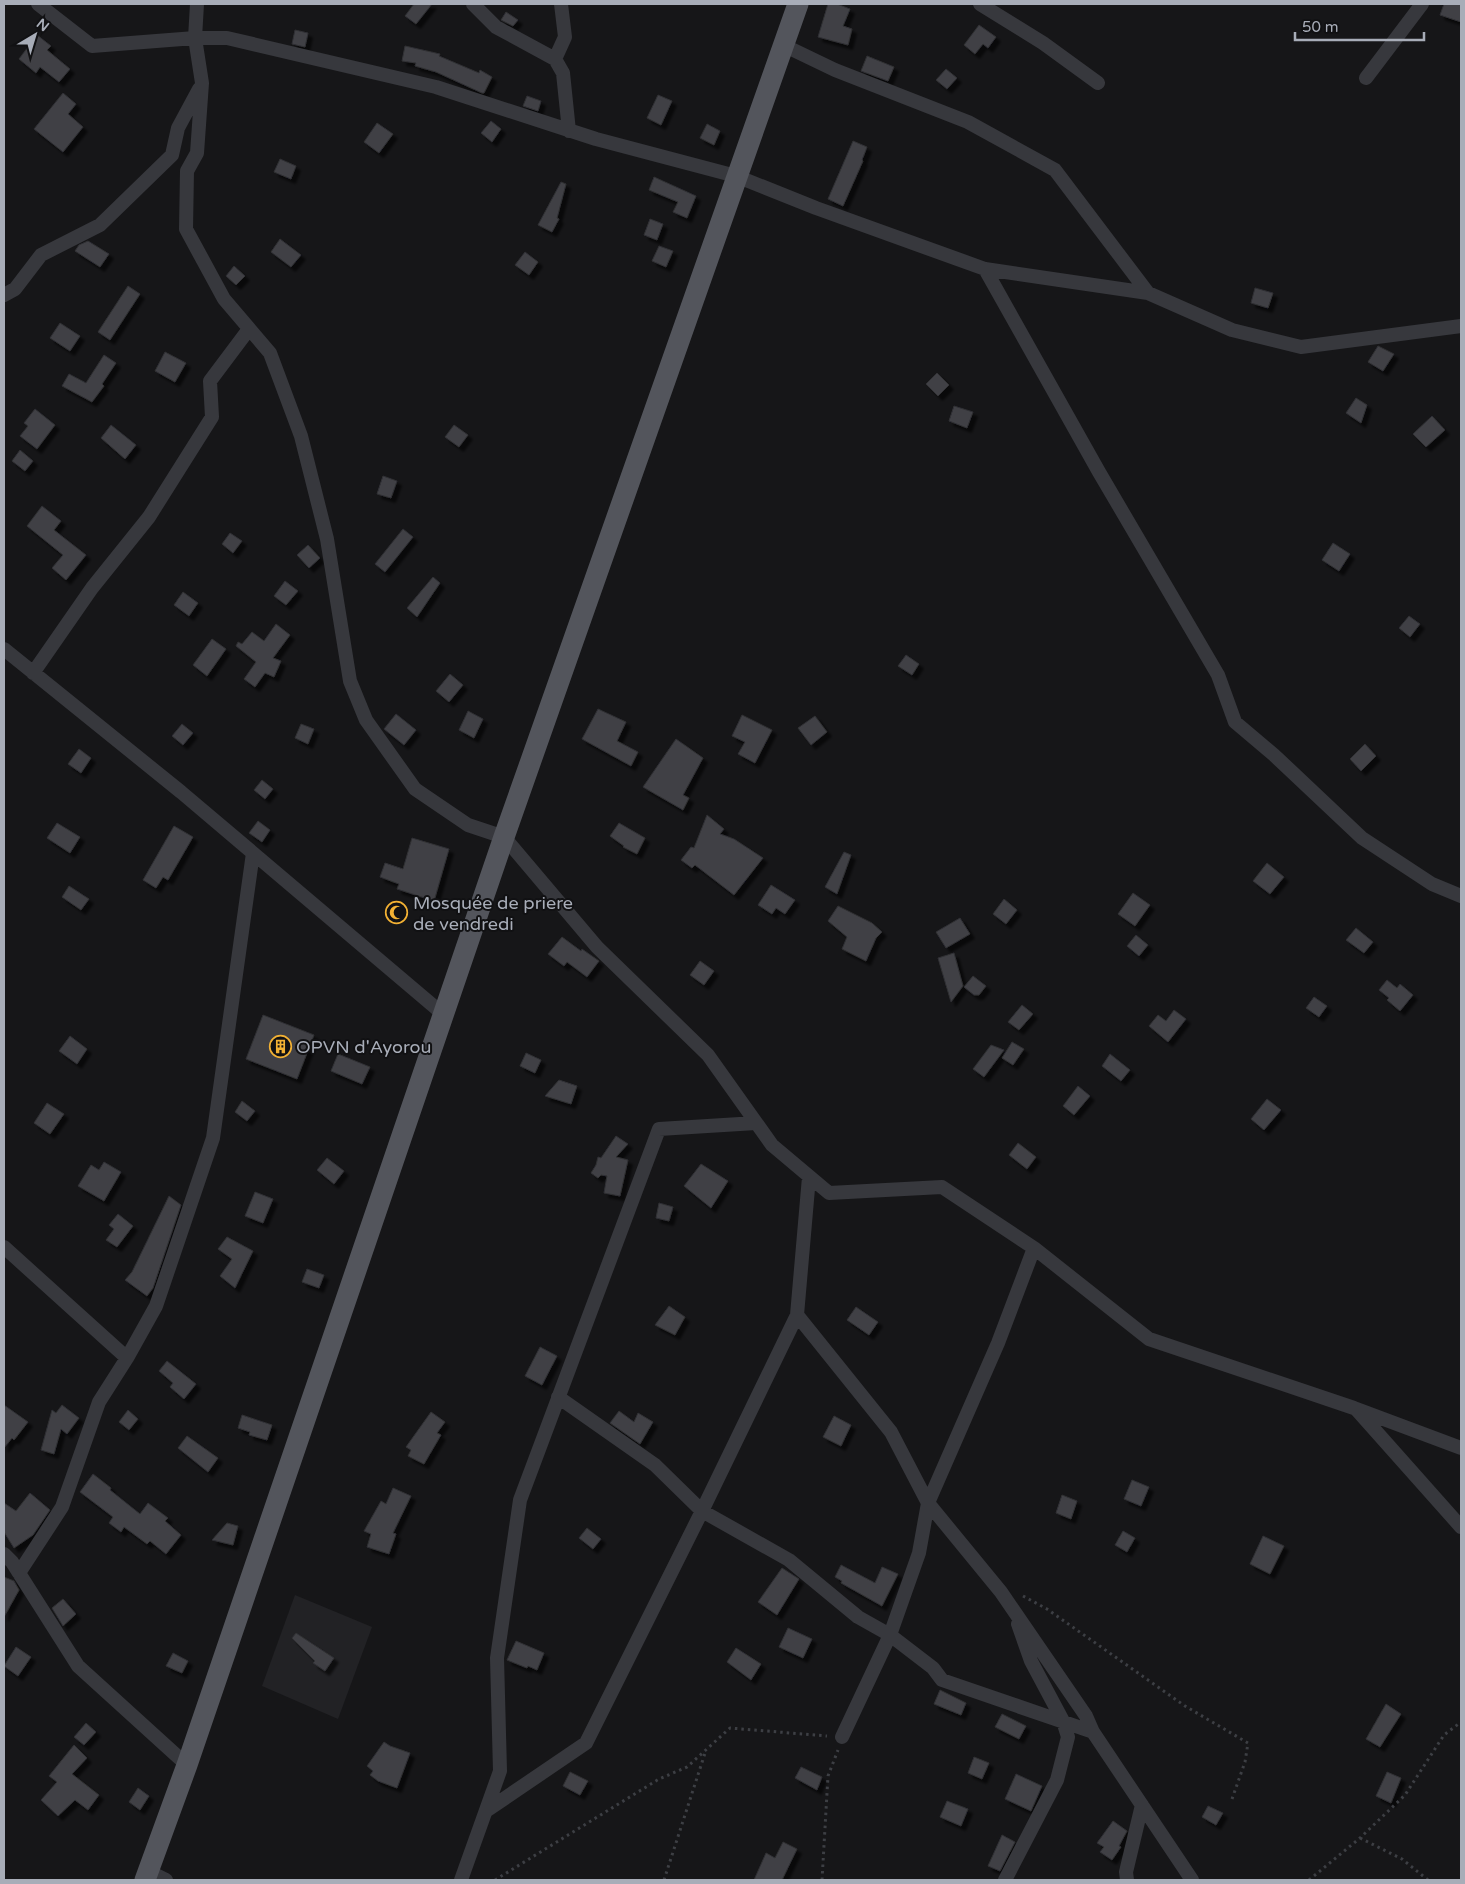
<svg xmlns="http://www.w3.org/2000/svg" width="1465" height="1884" font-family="'Varela Round',sans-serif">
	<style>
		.built { fill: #222225 }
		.building { fill: #404145; stroke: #303034; filter: url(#shadow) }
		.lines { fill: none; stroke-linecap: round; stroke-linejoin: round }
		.path { stroke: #3d3f44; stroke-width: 3; stroke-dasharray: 2.5 4; stroke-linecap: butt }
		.minor { stroke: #37383d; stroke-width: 14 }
		.primary { stroke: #53555c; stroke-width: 21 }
		.labels { text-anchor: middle; stroke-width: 4; stroke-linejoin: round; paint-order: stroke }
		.poi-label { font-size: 18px; fill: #a8adb8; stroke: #111113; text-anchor: start }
	</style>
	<defs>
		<filter id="shadow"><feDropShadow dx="4.5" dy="4.5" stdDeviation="1" flood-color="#0009"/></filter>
	</defs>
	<rect width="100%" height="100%" fill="#161618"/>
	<path class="built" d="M295,1595l77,32 -34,92 -76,-33z"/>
	<path class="building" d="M414,4h18l-16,20 -11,-8z
		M828,4h9l13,5 -7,17 9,3 -4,16 -30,-8z
		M1444,4h17v18l-21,-7z
		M506,12l12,8 -5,6 -12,-6z
		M979,25l17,12 -8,11 -5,-4 -8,10 -11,-9z
		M295,30l13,3 -3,14 -13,-3z
		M37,35l14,11 -4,4 23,19 -11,13 -19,-15 -4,6 -17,-14z
		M405,46l35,8 -1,2 40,17 1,-3 12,7 -8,16h-2l-46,-21 -21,-6 1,-3 -14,-2z
		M867,56l27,11 -6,14 -27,-10z
		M946,69l11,9 -10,11 -11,-9z
		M63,93l13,11 -8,10 15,13 -20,25 -29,-23z
		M658,95l14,6 -11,24 -14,-7z
		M527,96l14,5 -3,10 -15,-5z
		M491,121l10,8 -9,13 -11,-9z
		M377,123l16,11 -14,19 -15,-11z
		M707,124l13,7 -6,14 -14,-7z
		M853,141l14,6 -5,13 1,1 -20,45 -15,-7z
		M280,159l16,7 -5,13 -17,-7z
		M654,177l42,19 -9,22 -14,-6 5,-10 -29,-12z
		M561,182l5,2 -9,34 2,1 -7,13 -14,-7z
		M650,219l13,5 -6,16 -13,-5z
		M280,239l21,16 -10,12 -20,-15z
		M88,241l21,13 -9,13 -25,-16 4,-6z
		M659,246l14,5 -7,16 -14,-6z
		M525,252l13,10 -9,13 -14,-10z
		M234,266l11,10 -9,9 -10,-9z
		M128,286l12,8 -30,46 -12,-8z
		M1255,288l18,5 -5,15 -17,-5z
		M60,323l20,13 -10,15 -20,-13z
		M1378,346l16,8 -11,17 -15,-9z
		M165,352l21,11 -11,19 -20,-11z
		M104,355l12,8 -14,21 2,2 -12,16 -30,-16 7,-12 17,9z
		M937,373l12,12 -11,11 -12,-12z
		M1356,398l11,7 -6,18 -15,-10z
		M954,406l19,6 -6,16 -18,-7z
		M35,409l20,16 -18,24 -17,-13 8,-10 -4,-3z
		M1432,416l13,14 -19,17 -13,-13z
		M111,425l25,20 -11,14 -24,-21z
		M454,425l14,10 -9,12 -14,-10z
		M20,450l13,11 -8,10 -13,-10z
		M383,476l14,5 -6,17 -14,-4z
		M42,506l19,15 -7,9 32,25 -20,25 -14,-12 11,-13 -36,-29z
		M403,529l10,8 -28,35 -10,-8z
		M230,533l12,8 -9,12 -11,-9z
		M1333,543l17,11 -11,17 -17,-11z
		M308,545l12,13 -11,10 -12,-13z
		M433,577l7,6 -23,34 -10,-9z
		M285,581l13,10 -12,14 -12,-9z
		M183,592l15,11 -9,13 -15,-11z
		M1409,616l11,8 -10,13 -11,-9z
		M276,624l14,11 -17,23 8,3 -7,16 -9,-4 -10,14 -11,-8 12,-17 -20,-16 2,-4 4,2 10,-12 12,9z
		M212,639l14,10 -19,27 -14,-11z
		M906,655l13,9 -7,11 -14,-9z
		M450,674l13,11 -14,17 -13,-11z
		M598,709l28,13 -9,19 21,11 -7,14 -49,-27z
		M468,711l15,8 -9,19 -15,-8z
		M396,714l20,16 -12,15 -20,-16z
		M742,715l30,15 -17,33 -17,-9 7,-12 -13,-6z
		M815,716l12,16 -16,13 -13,-17z
		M182,724l11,9 -10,12 -11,-9z
		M301,724l13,5 -6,15 -13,-6z
		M676,739l27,19 -20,37 6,3 -6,12 -40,-23z
		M1365,744l11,12 -15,15 -11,-12z
		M79,749l12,9 -10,15 -13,-9z
		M262,780l11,9 -8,10 -11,-9z
		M707,815l17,14 -4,5 14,5 29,19 -29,37 -39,-30 -3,3 -11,-8 10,-13 3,1z
		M258,821l12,9 -8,12 -13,-9z
		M57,823l23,14 -10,16 -23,-15z
		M619,823l26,15 -8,16 -14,-7 1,-1 -14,-10z
		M174,826l19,11 -25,43 -5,-3 -7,11 -13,-8z
		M412,838l37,11 -15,52 -37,-12 2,-5 -19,-7 5,-14 18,6z
		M844,852l7,3 -14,39 -12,-7z
		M1267,863l17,14 -14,17 -17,-13z
		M771,885l24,15 -10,14 -9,-6 -4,6 -14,-9z
		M69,886l20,13 -8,11 -19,-13z
		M1133,893l17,12 -15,21 -17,-12z
		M1004,899l13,11 -11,14 -13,-10z
		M838,906l34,17 10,9 -6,6 -10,23 -24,-12 5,-12 -19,-16z
		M960,918l10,16 -24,14 -10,-16z
		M1356,928l17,14 -9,11 -18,-13z
		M1136,935l12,10 -9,11 -12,-10z
		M562,937l19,14 1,-2 17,12 -12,16 -20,-15 -3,4 -16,-12z
		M954,953l9,33 -12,16 -13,-44z
		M700,961l14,10 -10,14 -14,-10z
		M973,976l13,10 -7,9h-5l-10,-8z
		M1387,980l10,8 3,-4 13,11 -13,16 -13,-11 2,-2 -10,-8z
		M1314,997l13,9 -8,11 -13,-9z
		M1022,1005l11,9 -14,16 -11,-8z
		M1174,1010l12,9 -18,23 -19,-16 9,-11 8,6z
		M263,1015l51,20 -17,44 -51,-20z
		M70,1036l17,13 -10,15 -18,-13z
		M1012,1042l12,7 -11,16 -11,-7z
		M991,1045l13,5 -20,27 -11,-8z
		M526,1053l15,7 -6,13 -15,-7z
		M338,1054l32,13 -8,17 -31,-13z
		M1110,1054l20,16 -9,11 -19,-15z
		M559,1080l18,6 -6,18 -26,-8z
		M1078,1086l12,10 -16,19 -11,-9z
		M1267,1099l14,11 -17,20 -13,-11z
		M242,1101l13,10 -8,10 -12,-9z
		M47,1103l17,11 -14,20 -16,-11z
		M616,1136l12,8 -12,13 12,3 -8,36 -16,-3 3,-17 -6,-1 -3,3 -7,-5 5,-8 2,-8 3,1z
		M1018,1143l18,14 -9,12 -18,-14z
		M327,1158l17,13 -10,13 -17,-14z
		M104,1162l17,10 -17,29 -26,-15 13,-21 8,5z
		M701,1164l27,17 -17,27 -27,-22z
		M255,1192l18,7 -10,24 -18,-7z
		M169,1196l12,9 -28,83 -6,8 -22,-16 7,-8z
		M659,1203l14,4 -4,14 -13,-3z
		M118,1214l15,12 -16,21 -11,-7 8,-11 -5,-4z
		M227,1237l26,14 -18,37 -15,-12 12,-17 -14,-10z
		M307,1269l17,6 -5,13 -17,-6z
		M669,1306l16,11 -10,18 -20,-10z
		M856,1307l22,15 -9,13 -22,-15z
		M540,1347l17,9 -15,29 -17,-9z
		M167,1361l29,23 -12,15 -14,-12 3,-4 -14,-12z
		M4,1405l24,17 -14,18 -2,-2 -8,10z
		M62,1405l17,13 -12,16 -6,-5 -7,25 -13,-4 11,-40 4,3z
		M128,1410l10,9 -9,11 -10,-8z
		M619,1411l15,11 4,-9 15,9 -13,22 -30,-21z
		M431,1412l14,10 -8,11 4,2 -17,29 -16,-8 3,-6 -5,-3z
		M242,1415l30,10 -5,15 -18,-5 1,-3 -12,-4z
		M834,1416l17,9 -10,21 -18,-9z
		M187,1436l31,22 -10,14 -30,-24z
		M93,1474l18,14 -1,2 30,24 8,-11 20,15 -3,3 16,14 -15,19 -16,-13 -3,3 -23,-17 -3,5 -12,-9 4,-6 -33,-25z
		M1132,1480l17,7 -8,19 -17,-7z
		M393,1488l18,8 -18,37 3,1 -7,20 -22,-7 4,-13 -7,-3 17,-30 5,3z
		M30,1493l20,17 -17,25 -19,13 -10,-16v-29l12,8z
		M1062,1495l15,6 -6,18 -15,-6z
		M227,1523l11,3 -5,19 -21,-5z
		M587,1528l14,11 -8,10 -14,-11z
		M1123,1531l12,7 -8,14 -12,-7z
		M1263,1536l21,10 -14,28 -20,-10z
		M841,1565l34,18 7,-16 16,7 -16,32 -41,-23 1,-2 -7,-4z
		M782,1568l17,11 -22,36 -19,-13z
		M4,1577l10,4 5,9 -15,27z
		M63,1599l13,15 -13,12 -11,-18z
		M788,1628l24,11 -9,19 -24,-11z
		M296,1633l38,25 -9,13 -12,-8 2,-2 -23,-23z
		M516,1641l28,12 -7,17 -9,-4 -1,2 -20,-8z
		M16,1647l15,10 -13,19 -14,-10z
		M736,1648l25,16 -10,16 -24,-18z
		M173,1653l15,8 -6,12 -16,-7z
		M940,1690l26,13 -5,12 -27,-11z
		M1386,1704l15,10 -21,33 -14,-8z
		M1002,1714l24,12 -7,13 -24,-12z
		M86,1723l10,9 -12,13 -10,-8z
		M384,1742l6,4 20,7 -13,35 -19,-7 -8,-6 3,-4 -6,-5z
		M74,1745l13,13 -15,16 27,21 -11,15 -13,-10 -17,16 -17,-16 16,-18 -8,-6z
		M974,1757l15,6 -7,16 -14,-6z
		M801,1767l21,10 -5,13 -22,-12z
		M570,1772l18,9 -8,14 -17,-9z
		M1387,1772l14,6 -10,25 -15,-7z
		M1016,1774l26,12 -11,25 -26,-12z
		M138,1788l11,8 -9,14 -11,-8z
		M947,1801l21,8 -7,17 -21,-9z
		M1208,1806l15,7 -7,12 -14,-8z
		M1113,1821l14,10 -8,15 2,1 -9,13 -12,-8 4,-5 -7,-4z
		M1002,1835l13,7 -15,29 -12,-5z
		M783,1842l14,7 -15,31h-28l12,-27 9,5z"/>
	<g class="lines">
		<path class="path" d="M1023,1596l24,13 138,97 63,37 -3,19 -13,37
			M1360,1838l42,21 26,21
			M495,1880l164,-101 28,-12 43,-39 97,8
			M664,1880l42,-130
			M822,1880l6,-104 10,-26
			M1309,1880l51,-42 45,-43 39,-60 17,-13"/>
		<path class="minor" d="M38,4l54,42 103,-8h32l209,49 160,52 140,37 80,32 169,61 163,24 84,37 69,17 160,-21
			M197,4l-2,34 7,45 -5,70 -10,18 -1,58 38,70 46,54 31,83 26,103 23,142 16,39 49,69 53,36 36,12 93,110 111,108 64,90 57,48 113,-6 92,61 115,91 205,69 107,40
			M473,4l23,23 59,32 8,14 6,58
			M980,4l63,39 55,40
			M783,45l52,25 133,52 87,48 93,123
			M555,59l10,-22 -4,-33
			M1366,78l56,-74
			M985,269l114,203 119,203 17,47 39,33 88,83 70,46 29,12
			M4,295l11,-6 26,-34 59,-30 72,-70 6,-27 21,-39
			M4,649l177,143 262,222
			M33,673l59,-85 57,-71 63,-100 -2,-36 39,-52
			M809,1177l-12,138 94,117 37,71 73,89 85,124 7,16 99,148
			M4,1247l123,111 -28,44 -37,105 -43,66
			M127,1358l29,-52 57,-168 40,-285
			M558,1397l97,68 47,46 87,49 69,57 32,18 43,33 9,12 151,52
			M1357,1410l104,117
			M4,1554l8,8 66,104 109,99
			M842,1737l48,-102 29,-82 9,-50 70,-160 36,-95
			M486,1811l100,-68 116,-232 95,-196
			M148,1871l18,9
			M461,1880l39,-109 -3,-113 23,-158 139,-371 97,-6
			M1005,1880l52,-100 11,-43 -5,-16 -32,-60 -13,-37
			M1127,1880l-1,-8 16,-67"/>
		<path class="primary" d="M145,1880l42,-115 317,-928 294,-833"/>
	</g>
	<defs>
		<symbol id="mosque-ring" viewBox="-11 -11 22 22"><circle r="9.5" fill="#111113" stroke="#f2b134" stroke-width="1.5"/><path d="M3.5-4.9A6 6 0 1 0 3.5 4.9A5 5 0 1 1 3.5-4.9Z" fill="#f2b134"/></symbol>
		<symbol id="building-ring" viewBox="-11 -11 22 22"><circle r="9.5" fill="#111113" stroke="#f2b134" stroke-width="1.5"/><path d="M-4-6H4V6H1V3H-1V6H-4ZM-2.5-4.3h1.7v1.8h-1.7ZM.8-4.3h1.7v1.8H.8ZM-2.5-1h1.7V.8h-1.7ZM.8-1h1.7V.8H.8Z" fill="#f2b134"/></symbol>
	</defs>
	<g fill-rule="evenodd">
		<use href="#mosque-ring" x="384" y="900" width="25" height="25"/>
		<use href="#building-ring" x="268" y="1034" width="25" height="25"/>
	</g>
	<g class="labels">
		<g class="poi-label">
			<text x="413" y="909">Mosquée de priere<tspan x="413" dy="21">de vendredi</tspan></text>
			<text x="296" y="1053">OPVN d'Ayorou</text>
		</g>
	</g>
	<rect width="1465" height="1884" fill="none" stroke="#a8adb8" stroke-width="10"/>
	<g transform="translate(35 35) rotate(38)" stroke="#111113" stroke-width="4" paint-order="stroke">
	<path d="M0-4L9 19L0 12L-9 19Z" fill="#a8adb8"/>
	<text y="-8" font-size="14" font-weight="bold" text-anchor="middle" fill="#a8adb8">N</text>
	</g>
	<path d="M1295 32v8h129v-8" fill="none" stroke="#a8adb8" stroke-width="2.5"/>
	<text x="1302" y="32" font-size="15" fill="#a8adb8" stroke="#111113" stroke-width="4" paint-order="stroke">50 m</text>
</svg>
